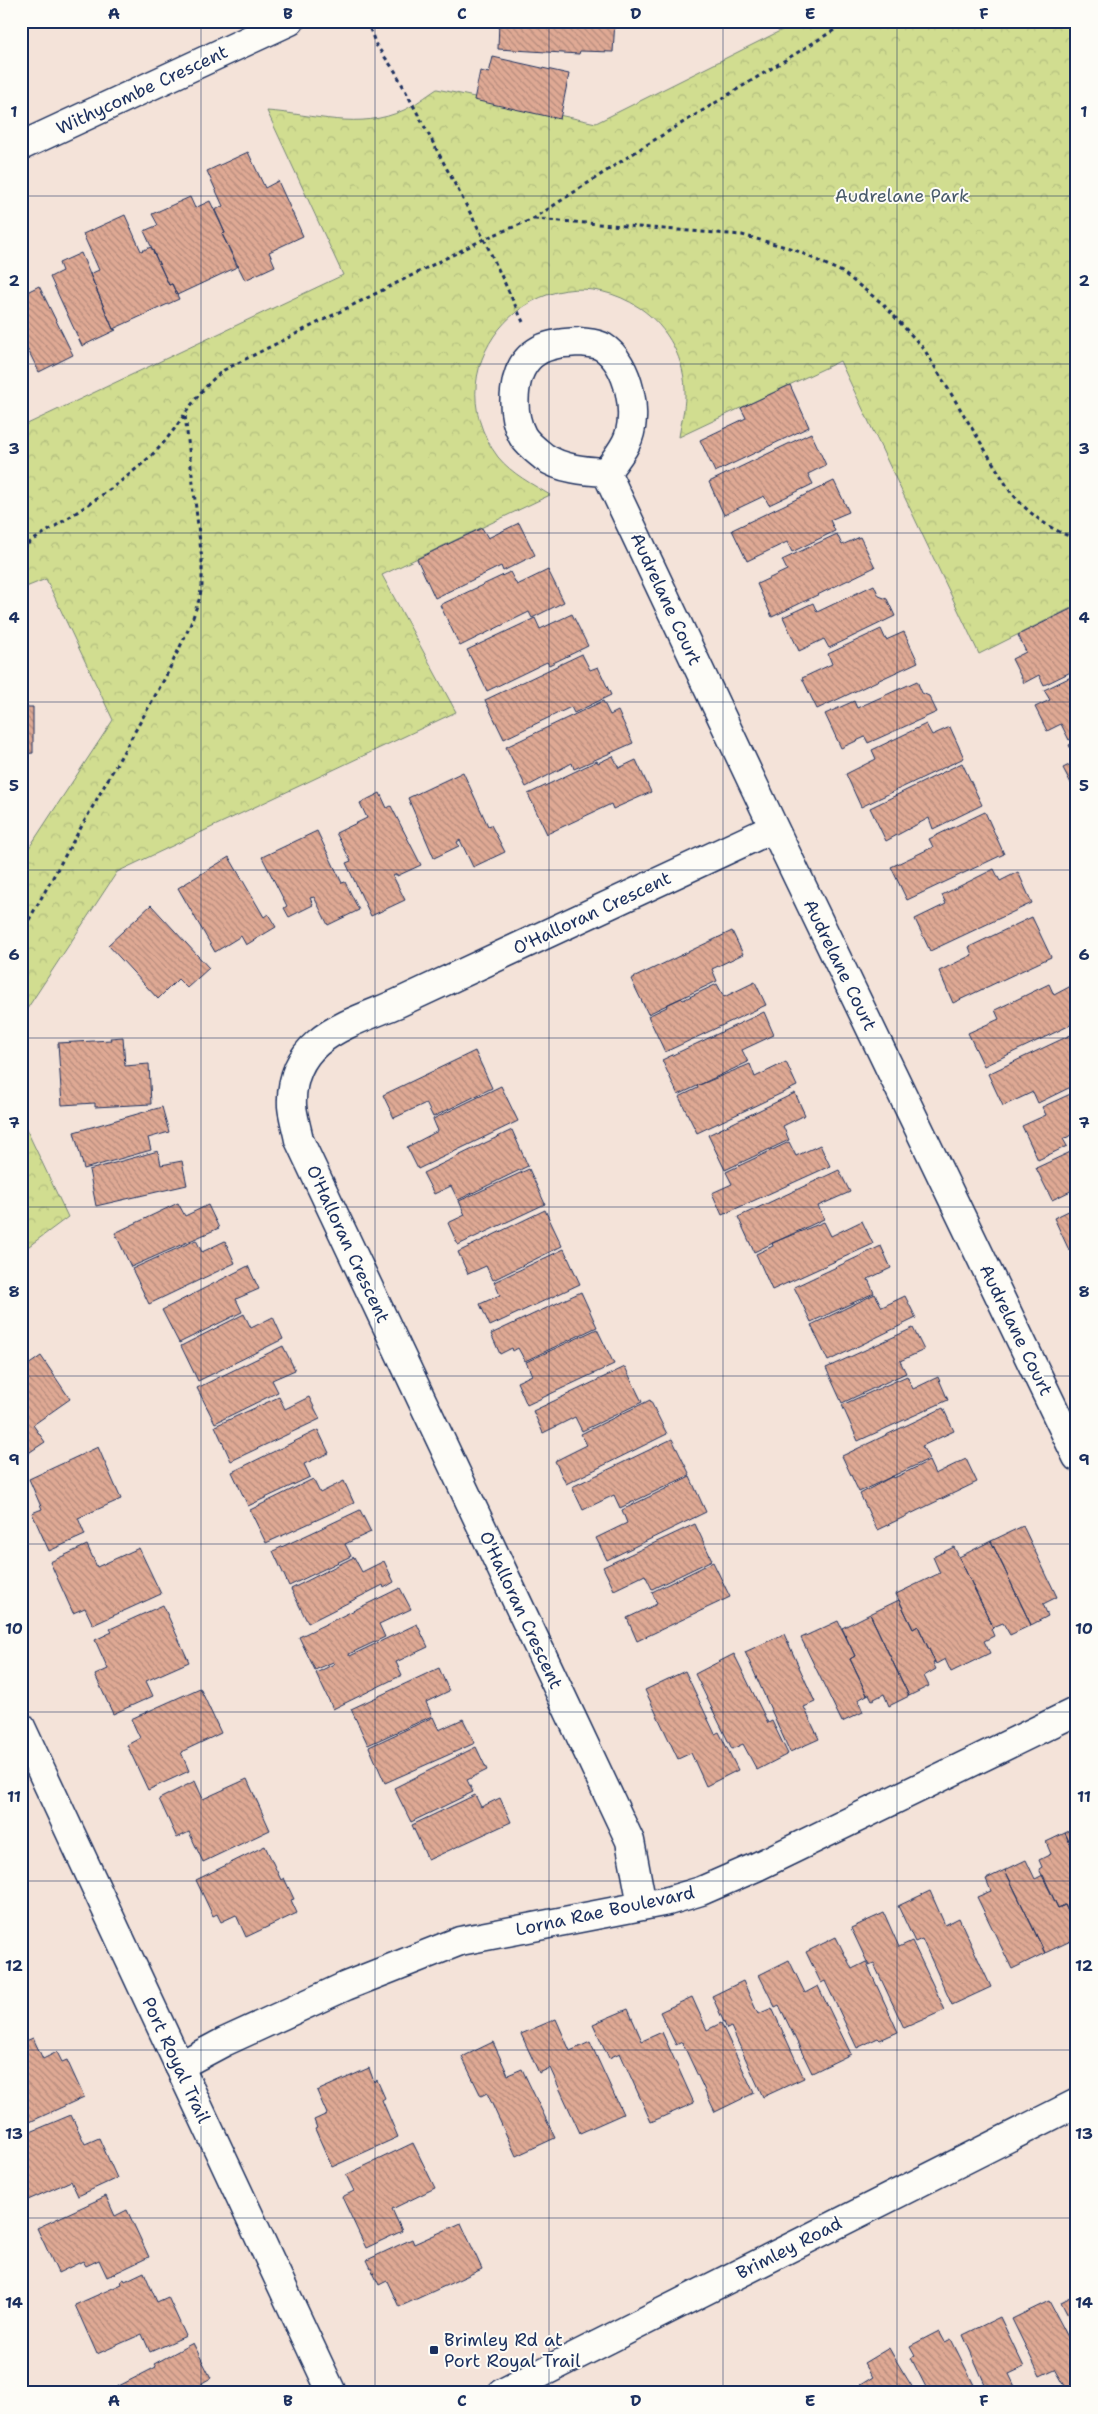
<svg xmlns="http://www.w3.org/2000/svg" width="1098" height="2414" font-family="'Shantell Sans',sans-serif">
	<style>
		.park { fill: url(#park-crowns); stroke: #768677 }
		.building { fill: url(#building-back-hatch); stroke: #1b2f5e }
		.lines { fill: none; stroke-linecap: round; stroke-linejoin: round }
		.street-casing { stroke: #1b2f5e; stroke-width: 31 }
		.secondary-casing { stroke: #1b2f5e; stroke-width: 31 }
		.path { stroke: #1b2f5e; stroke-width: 3; stroke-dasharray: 4 4; stroke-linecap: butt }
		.street { stroke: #fdfcf7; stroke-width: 28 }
		.secondary { stroke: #fdfcf7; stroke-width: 28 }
		.grid { fill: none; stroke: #1b2f5e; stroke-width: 1; stroke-opacity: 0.55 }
		.poi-dot { fill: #1b2f5e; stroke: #fdfcf7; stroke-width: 2 }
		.labels { text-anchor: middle; stroke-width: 4; stroke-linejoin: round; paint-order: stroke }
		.street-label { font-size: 18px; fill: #1b2f5e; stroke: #fdfcf7 }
		.park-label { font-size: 18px; fill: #485a6a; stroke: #fdfcf7 }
		.poi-label { font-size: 18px; fill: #1b2f5e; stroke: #fdfcf7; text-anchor: start }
		.neatline { fill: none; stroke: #1b2f5e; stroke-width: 2 }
		.grid-label { font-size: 16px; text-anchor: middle; font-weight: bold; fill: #1b2f5e }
	</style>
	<defs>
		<pattern id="park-crowns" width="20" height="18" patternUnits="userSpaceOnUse" patternTransform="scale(1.25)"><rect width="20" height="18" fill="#d1dd90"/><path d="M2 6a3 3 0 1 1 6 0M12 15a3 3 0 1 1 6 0" fill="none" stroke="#b3be7f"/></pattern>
		<pattern id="building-back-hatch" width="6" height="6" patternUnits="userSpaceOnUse" patternTransform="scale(1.25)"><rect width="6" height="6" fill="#dfa994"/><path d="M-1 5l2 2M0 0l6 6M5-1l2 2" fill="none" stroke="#b48a7c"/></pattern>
	</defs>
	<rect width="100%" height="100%" fill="#f4e3d9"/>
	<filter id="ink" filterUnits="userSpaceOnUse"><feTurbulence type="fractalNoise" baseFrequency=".02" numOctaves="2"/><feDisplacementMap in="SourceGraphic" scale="10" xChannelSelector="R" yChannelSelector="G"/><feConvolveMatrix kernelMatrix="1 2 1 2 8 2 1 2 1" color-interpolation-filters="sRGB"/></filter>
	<g filter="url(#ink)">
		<path class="park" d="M800,21h277v584l-98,49 -139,-293 -161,76c2,-14 6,-28 6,-42 1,-34 -17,-68 -45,-87 -100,-66 -213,55 -142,149 14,17 34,27 52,38l-168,80 74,137 -339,160 -96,146v-158l92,-140 -67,-141 -25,10v-162l322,-152 -76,-164c46,3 93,20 137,-1 11,-5 22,-14 33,-21l159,34z
			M21,1118l47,99 -47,35z"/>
		<path class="building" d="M499,21h116l-2,31 -33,-1 -1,3 -81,-5z
			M493,57l76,17 -9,45 -86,-19 6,-29 9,2z
			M248,152l17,36 13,-7 25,55 -34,16 6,14 -30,14 -23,-46 3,-1 -10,-23 8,-4 -16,-35z
			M190,197l5,11 15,-7 15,32 -3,1 15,32h2l-62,29 -5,-11 -3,1 -25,-54 14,-6 -6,-11z
			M125,215l16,36 10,-4 18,38 3,-1 7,15 -66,30 -23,-55 9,-4 -16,-36z
			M81,253l32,76 3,1 -34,16 -32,-69 12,-6 -3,-8z
			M21,281l6,11 12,-6 34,69 -34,17 -18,-36z
			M790,385l19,42 -94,45 -15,-32 46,-22 -5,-10z
			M811,433l15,32 -18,9 5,10 -44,21 -5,-9 -40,19 -15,-33z
			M834,481l15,31 -19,8 5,11 -43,21 -5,-10 -40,19 -15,-31z
			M519,523l16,32 -32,16 -2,-5 -66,32 -18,-39 65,-31 6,10z
			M837,534l5,11 18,-8 15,30 -103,50 -15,-33 30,-14 -5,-10z
			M548,570l16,32 -32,16 -3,-6 -69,34 -20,-41 70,-33 7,13z
			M874,585l5,11 8,3 8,17 -66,32 -5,-9 -25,12 -16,-34 30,-14 4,9z
			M1077,606v63l-33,16 -5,-10 -15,8 -12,-24 14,-7 -8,-17z
			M572,614l16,32 -39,19 -2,-3 -60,29 -20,-41 68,-32 5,11z
			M881,629l5,11 18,-8 14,30 -101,47 -15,-31 30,-14 -4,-10z
			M582,654l8,16 8,-3 13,28 -37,18 -3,-6 -67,32 -19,-39z
			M1077,674v62l-8,4 -8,-16 -14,7 -12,-24 15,-7 -6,-10z
			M917,681l5,12 7,3 8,16 -69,31 -3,-6 -24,11 -16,-34 29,-13 3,7z
			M603,701l7,14 8,-4 15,32 -59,26 -2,-6 -46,24 -20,-40z
			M21,707h12v46l-12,1z
			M926,724l6,11 18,-8 14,31 -103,49 -15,-33 30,-15 -4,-9z
			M1077,741v20l-8,-16z
			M613,756l6,12 17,-8 15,32 -38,17 -2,-5 -64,30 -19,-40 69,-33 1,2z
			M1077,761v29l-2,1 -12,-23z
			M962,763l20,42 -49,24 -4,-11 -43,23 -16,-33z
			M463,772l25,54 3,-1 14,27 -32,15 -13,-27 -3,2 2,4 -25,12 -26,-60z
			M380,793l7,15 4,-2 30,59 -24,11v-2l-4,2 12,24 -34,16 -25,-53 5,-2 -15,-28 31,-15 -7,-15z
			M985,812l19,42 -97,46 -16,-33 42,-20 -4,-8z
			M317,831l25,52 3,-1 14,28 -31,15 -14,-28 -4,1 3,7 -24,12 -5,-9 3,-2 -25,-49z
			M229,857l35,60 4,-3 8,13 -30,18 -5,-9 -26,16 -37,-64z
			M994,869l6,12 18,-9 14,31 -102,48 -15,-32 31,-15 -4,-9z
			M151,905l58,63 -22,20 -9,-9 -20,20 -50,-54z
			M1032,917l19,40 -98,46 -14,-32 33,-16 -3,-8z
			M732,931l11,23 -31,15 5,12 -69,33 -17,-35z
			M755,982l11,23 -101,47 -17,-36 19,-9 -1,-2 15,-7 2,2 34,-16 7,13z
			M1049,984l5,11 17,-9 6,11v25l-93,44 -16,-33 31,-14 -4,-9z
			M764,1012l10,23 -32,15 6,12 -70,33 -16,-35z
			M1077,1032v52l-39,19 -5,-11 -30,14 -15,-32z
			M123,1037l2,29 24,-2 2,40 -56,3v-4l-33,2 -4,-62 53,-3 -1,-2z
			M475,1051l17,37 -59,29 -7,-14 -32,15 -11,-23z
			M786,1062l11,24 -100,47 -18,-36 19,-9 -1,-2 53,-22 5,13z
			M501,1086l17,35 -100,48 -11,-22 31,-16 -5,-12z
			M1077,1091v42l-14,6 4,7 -29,14 -16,-34 24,-11 -4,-8z
			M795,1093l10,22 -22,11 6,14 -64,30 -17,-35z
			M162,1107l7,25 -21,6 3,12 -67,19 -10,-37z
			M512,1130l16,36 -70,34 -7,-14 -17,8 -11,-21z
			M789,1142l7,14 24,-11 10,21 -108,49 -10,-22 20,-9 -6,-12z
			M1077,1149v39l-25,12 -16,-32z
			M158,1151l3,14 21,-4 5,24 -91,21 -7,-36z
			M529,1169l16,35 -87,41 -10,-22 17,-8 -6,-14z
			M839,1170l11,22 -32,14 6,13 -70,33 -16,-35z
			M178,1203l7,13 23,-11 11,23 -88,39 -16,-34z
			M1077,1207v39l-8,4 -15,-32z
			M545,1210l17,36 -69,34 -7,-14 -18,8 -10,-22z
			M862,1221l11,23 -101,46 -16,-36 17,-8 -1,-3 52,-21 7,14z
			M196,1240l6,12 23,-11 10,22 -86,41 -17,-35z
			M881,1246l10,22 -23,11 6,14 -63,29 -17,-35z
			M564,1249l16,35 -90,42 -10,-22 20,-9 -6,-13z
			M248,1266l11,23 -23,10 6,13 -63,31 -17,-33z
			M581,1292l16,35 -72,34 -7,-13 -5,3 -1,-3 -12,6 -9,-20z
			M875,1294l7,13 23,-11 11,22 -88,43 -17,-36z
			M244,1314l7,14 22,-11 10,22 -85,42 -17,-35z
			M913,1328l11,22 -24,11 6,12 -64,30 -16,-35z
			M597,1329l17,35 -87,41 -10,-23 15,-7 -6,-13z
			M283,1346l12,24 -23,10 6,12 -63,31 -18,-35z
			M41,1356l29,43 -37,26 12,17 -24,16v-88z
			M625,1367l17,35 -60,29 -7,-14 -32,16 -10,-22z
			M907,1376l6,13 25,-12 10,23 -90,41 -16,-36z
			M279,1397l6,12 24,-12 11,22 -89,42 -16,-35z
			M650,1400l17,34 -101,50 -11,-23 32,-16 -6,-11z
			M943,1408l11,23 -32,15 7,13 -70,33 -17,-36z
			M318,1430l11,23 -25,11 6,13 -62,29 -16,-34z
			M672,1439l18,36 -70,33 -6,-13 -31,15 -11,-23z
			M98,1447l23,52 -43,19 7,17 -36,16 -17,-38 10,-4 -13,-30z
			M966,1459l11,23 -100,48 -17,-36 33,-18 1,2 35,-17 6,13z
			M690,1477l16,35 -99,48 -11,-22 31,-15 -5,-13z
			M313,1479l7,14 24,-12 10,22 -88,40 -16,-33z
			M360,1510l11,22 -26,12 6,12 -62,30 -16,-35z
			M695,1524l17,36 -60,29 -7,-14 -31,15 -11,-23z
			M1023,1526l34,71 -14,7 5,12 -17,9 -40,-84z
			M991,1541l40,84 -21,10 -7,-12 -10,4 -34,-70z
			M87,1545l10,22 42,-19 22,46 -68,31 -8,-17 -12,5 -23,-51z
			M954,1547l39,80 -2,2 3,7 -10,5 6,12 -39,19 -6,-13 -9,5 -18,-38 -5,3 -17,-35 44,-21 -7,-16z
			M354,1557l8,15 22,-11 10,21 -10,6 -1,-3 -75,38 -17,-34z
			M713,1562l17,35 -93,44 -10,-23 30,-14 -5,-12z
			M400,1588l11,21 -32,15 6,13 -36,17 1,2 67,-32 11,23 -32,15 6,13 -69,34 -17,-36 18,-9 -1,-2 -18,8 -16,-33z
			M899,1600l14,29 5,-3 17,36 -2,1 3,6 -12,7 5,10 -20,10 -39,-82z
			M163,1605l26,57 -43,19 7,15 -40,18 -18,-39 13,-6 -13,-29 17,-8 -2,-3z
			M870,1614l39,82 -20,10 -5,-12 -12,6 -3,-6 -2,1 -17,-36 5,-3 -13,-28z
			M838,1621l17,35 -5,3 17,36 -9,5 5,12 -21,10 -41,-84z
			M784,1634l31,68 -11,5 15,32 -29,13 -45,-100z
			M734,1654l34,69 4,-2 16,33 -31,16 -14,-26 -11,5 -37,-75z
			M439,1668l10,23 -23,11 6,14 -64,29 -17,-36z
			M685,1671l30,63 4,-2 19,38 -32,16 -15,-33 -13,6 -33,-69z
			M200,1688l21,45 -40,19 8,19 -41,19 -21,-45 13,-7 -9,-19z
			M433,1717l6,13 24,-11 12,24 -90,40 -16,-36z
			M476,1747l11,23 -20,10 6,12 -62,30 -17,-34z
			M247,1779l23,51 -67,32 -14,-30 -12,6 -18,-39 36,-18 8,18z
			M475,1795l6,12 19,-9 11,24 -83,38 -16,-35z
			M1077,1827v31l-12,-25z
			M1065,1833l12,25v73l-12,-26 -7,3 -19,-39 3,-2 -3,-7 12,-6 -5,-12z
			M265,1846l16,34 3,-2 10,21 -3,1 6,13 -51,24 -10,-22 -15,7 -4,-8 -4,2 -17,-36z
			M1026,1860l9,19 8,-4 15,33 7,-3 12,26v7l-32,15 -40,-83z
			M1005,1870l40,83 -33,16 -35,-72 14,-6 -5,-12z
			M930,1891l15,34 14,-7 32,69 -39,18 -30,-66 -7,3 -17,-36z
			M884,1913l15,34 13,-6 33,69 -41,18 -30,-64 -5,2 -18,-38z
			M836,1937l16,32 14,-7 32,70 -18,8 -2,-2 -21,10 -32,-67 -4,2 -15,-31z
			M789,1960l16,33 13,-7 33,68 -39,19 -33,-68 -4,2 -16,-32z
			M743,1981l15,33 14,-6 32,70 -41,19 -32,-70 -4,2 -15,-33z
			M692,1997l15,33 14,-7 33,70 -39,19 -33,-70 -6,3 -16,-33z
			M628,2009l14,32 20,-9 32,71 -43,19 -31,-69 -11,5 -16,-34z
			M556,2019l14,32 20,-9 33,72 -43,19 -30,-65 -11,5 -18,-39z
			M33,2038l10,21 14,-7 5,10 5,-2 17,37 -63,29v-83z
			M493,2042l15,33 14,-6 33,69 -39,18 -29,-63 -6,3 -19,-39z
			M369,2068l5,14 3,-2 8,18 -3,2 16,37 -66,30 -17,-38 2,-1 -3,-8 13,-6 -10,-23z
			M71,2115l14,29 14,-6 18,40 -39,18 -7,-15 -43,19 -7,-15v-49z
			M413,2143l22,45 -43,21 10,22 -36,17 -24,-51 12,-6 -8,-16z
			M106,2196l9,20 12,-6 22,47 -42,20 -8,-17 -13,6 -3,-5 -25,12 -21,-45z
			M461,2223l21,46 -83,38 -12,-26 -8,4 -12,-25 45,-21 2,5z
			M144,2272l13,30 11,-5 18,39 -36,16 -8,-18 -45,20 -22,-49 47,-21 -1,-3 3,-2 1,2z
			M1077,2294v39l-16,-31z
			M1049,2301l28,53v35l-8,4 -14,-24 -15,7 -28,-57z
			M1000,2317l24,50 -15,7 9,19h-29l-26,-58z
			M939,2331l6,11 6,-3 27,54h-49l-18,-35 4,-3 -5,-9z
			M193,2343l18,35 -9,5 5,10h-102l51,-26 -2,-3z
			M889,2348l8,14 19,31h-51l-5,-8 13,-8 -9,-14z"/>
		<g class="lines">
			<defs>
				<path id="street" d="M21,146l269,-125
					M580,342c7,1 17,1 23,5 26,16 37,69 23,96 -5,10 -13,20 -20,29 -20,-1 -45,-3 -62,-15 -6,-5 -18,-14 -22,-22 -12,-24 -11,-67 14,-83 13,-9 30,-9 44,-10z
					M606,472l168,356 303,629
					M642,1905l-12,-64 -331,-701c-2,-11 -6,-23 -7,-34 -3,-67 54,-81 104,-102l378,-176
					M179,2066l45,-24 122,-56 114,-45 208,-40 33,-10 55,-24 321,-156"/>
				<path id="secondary" d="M21,1727l311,666
					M502,2393l575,-290"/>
			</defs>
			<use href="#street" class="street-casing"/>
			<use href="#secondary" class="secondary-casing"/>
			<path class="path" d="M367,21l9,24 19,26 89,168 39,83
				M534,219l208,16 51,14 49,23 41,32 41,45 86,142c19,23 38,38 67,48
				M21,548c45,-29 99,-61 137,-99 25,-27 36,-56 66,-79l260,-131 49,-20 110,-72 206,-126
				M21,934l144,-256 25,-52 9,-26 3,-14v-26l-17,-145"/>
			<use href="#street" class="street"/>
			<use href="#secondary" class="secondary"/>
		</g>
	</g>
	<path class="grid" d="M201,21v2372M375,21v2372M549,21v2372M723,21v2372M897,21v2372M21,196h1056M21,364h1056M21,533h1056M21,702h1056M21,870h1056M21,1038h1056M21,1207h1056M21,1376h1056M21,1544h1056M21,1712h1056M21,1881h1056M21,2050h1056M21,2218h1056"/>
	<rect class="poi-dot" x="429" y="2345" width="10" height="10" rx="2.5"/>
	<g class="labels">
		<g class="street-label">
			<text transform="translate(142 90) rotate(-25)" y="6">Withycombe Crescent</text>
			<text transform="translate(666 599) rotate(65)" y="6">Audrelane Court</text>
			<text transform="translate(592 913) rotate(-25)" y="6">O'Halloran Crescent</text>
			<text transform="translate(840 965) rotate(64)" y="6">Audrelane Court</text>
			<text transform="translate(348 1244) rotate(65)" y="6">O'Halloran Crescent</text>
			<text transform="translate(1016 1330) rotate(64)" y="6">Audrelane Court</text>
			<text transform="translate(521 1610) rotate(65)" y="6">O'Halloran Crescent</text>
			<text transform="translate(605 1911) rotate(-12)" y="6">Lorna Rae Boulevard</text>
			<text transform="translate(176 2060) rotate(65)" y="6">Port Royal Trail</text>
			<text transform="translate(789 2248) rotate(-27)" y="6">Brimley Road</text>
		</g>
		<g class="park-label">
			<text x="902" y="202">Audrelane Park</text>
		</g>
		<g class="poi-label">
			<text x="444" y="2346">Brimley Rd at<tspan x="444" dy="21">Port Royal Trail</tspan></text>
		</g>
	</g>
	<rect width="1098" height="2414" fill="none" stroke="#fdfcf7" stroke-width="55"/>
	<rect x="28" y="28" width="1042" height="2358" class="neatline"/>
	<g class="grid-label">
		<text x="114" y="19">A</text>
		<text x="288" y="19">B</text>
		<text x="462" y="19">C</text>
		<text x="636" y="19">D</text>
		<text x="810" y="19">E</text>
		<text x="984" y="19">F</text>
		<text x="14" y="117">1</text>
		<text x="1084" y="117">1</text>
		<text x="14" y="286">2</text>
		<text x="1084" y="286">2</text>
		<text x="14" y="454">3</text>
		<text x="1084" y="454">3</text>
		<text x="14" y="623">4</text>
		<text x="1084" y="623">4</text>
		<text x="14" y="791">5</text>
		<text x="1084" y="791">5</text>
		<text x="14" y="960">6</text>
		<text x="1084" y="960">6</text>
		<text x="14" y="1128">7</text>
		<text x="1084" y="1128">7</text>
		<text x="14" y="1297">8</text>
		<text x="1084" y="1297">8</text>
		<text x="14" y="1465">9</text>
		<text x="1084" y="1465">9</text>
		<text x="14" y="1634">10</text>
		<text x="1084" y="1634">10</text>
		<text x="14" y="1802">11</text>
		<text x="1084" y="1802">11</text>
		<text x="14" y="1971">12</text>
		<text x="1084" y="1971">12</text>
		<text x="14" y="2139">13</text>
		<text x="1084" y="2139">13</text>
		<text x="14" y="2308">14</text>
		<text x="1084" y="2308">14</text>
		<text x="114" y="2406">A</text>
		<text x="288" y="2406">B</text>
		<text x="462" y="2406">C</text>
		<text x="636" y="2406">D</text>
		<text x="810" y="2406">E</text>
		<text x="984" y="2406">F</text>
	</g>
</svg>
